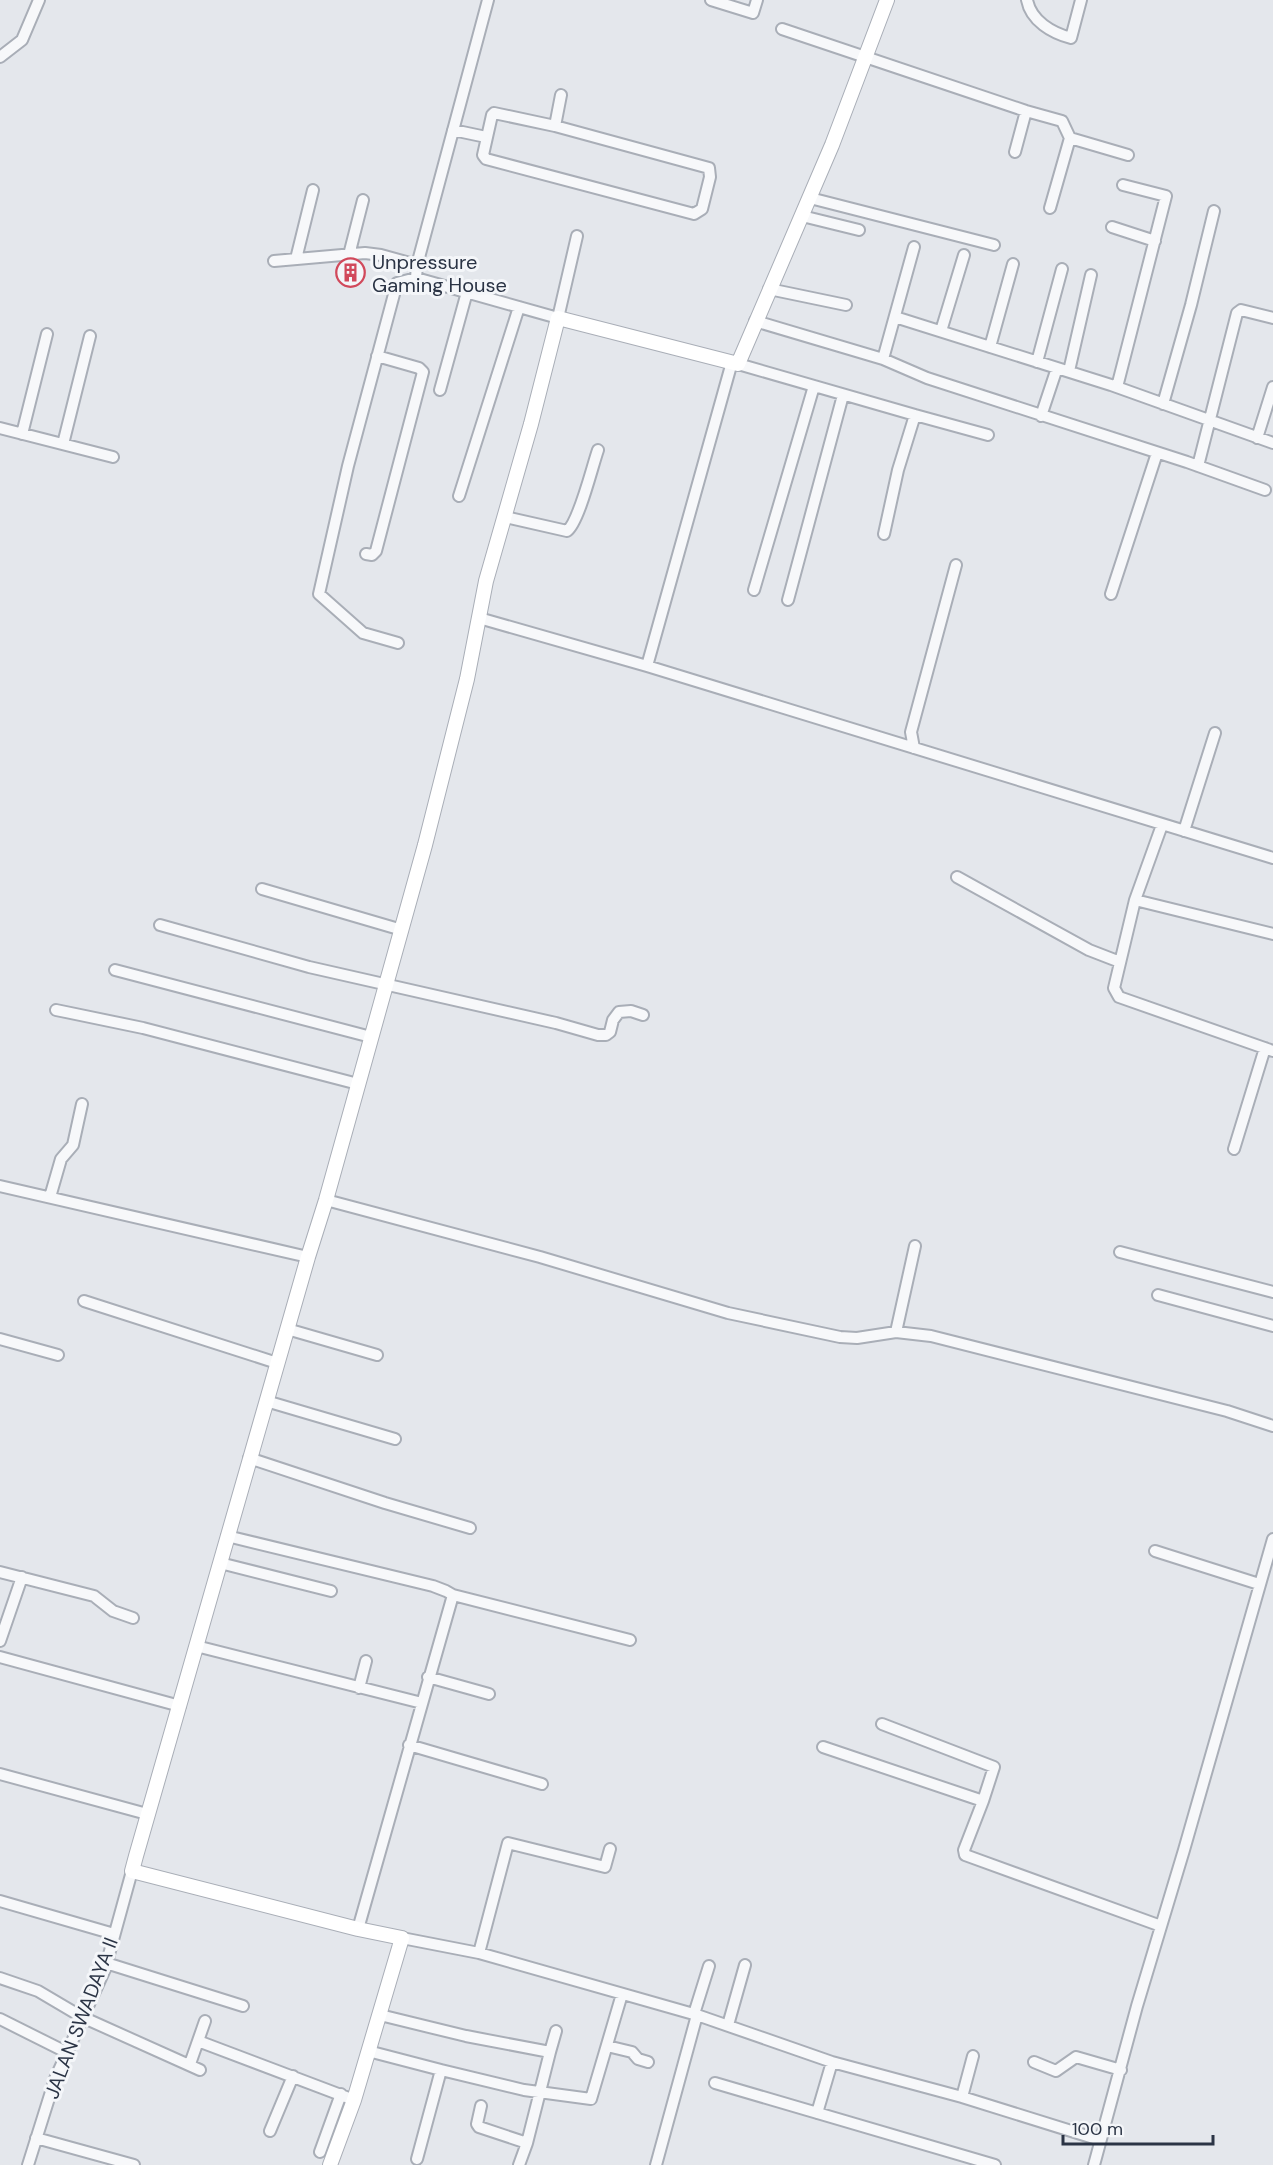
<svg xmlns="http://www.w3.org/2000/svg" width="1273" height="2165" font-family="'DM Sans',sans-serif">
	<style>
		.lines { fill: none; stroke-linecap: round; stroke-linejoin: round }
		.street-casing { stroke: #a9aeb7; stroke-width: 14 }
		.secondary-casing { stroke: #a9aeb7; stroke-width: 16 }
		.street { stroke: #f7f8fa; stroke-width: 10 }
		.secondary { stroke: #fff; stroke-width: 14 }
		.labels { text-anchor: middle; stroke-width: 6; stroke-linejoin: round; paint-order: stroke }
		.poi-label { font-size: 20px; fill: #2b3445; stroke: #f4f6f9; text-anchor: start }
		.street-label { font-size: 20px; fill: #2b3445; stroke: #f4f6f9 }
	</style>
	<rect width="100%" height="100%" fill="#e4e7ec"/>
	<g class="lines">
		<defs>
			<path id="street" d="M488,0l-71,265 -1,13 142,40 19,-82
				M711,0l42,13 4,-13
				M1027,0c4,21 25,33 44,38l10,-38
				M782,29l244,82 36,10 8,17 58,17
				M0,57l22,-17 17,-40
				M494,113l61,13 154,42 1,9 -8,32 -8,5 -208,-55 -3,-4 9,-40z
				M555,126l6,-31
				M453,130l33,7
				M1015,152l11,-41
				M810,198l184,47
				M1050,208l20,-70
				M802,216l57,14
				M1112,227l43,14
				M349,255l14,-55
				M296,259l17,-69
				M274,261l91,-8 16,2 36,10
				M769,289l77,16
				M895,317l216,68 162,58
				M755,321l128,38 44,19 260,84 78,28
				M941,331l23,-76
				M990,347l23,-83
				M883,359l31,-112
				M1037,362l25,-93
				M738,364l177,51 -17,55 -14,64
				M1069,371l22,-96
				M1117,387l49,-191 -43,-11
				M440,390l27,-98
				M1163,404l28,-99 23,-94
				M915,415l73,20
				M1041,416l16,-48
				M0,428l113,29
				M22,434l25,-100
				M1257,438l16,-51
				M63,444l27,-108
				M1198,466l39,-153 4,-3 32,8
				M459,496l60,-189
				M505,517l62,14c12,-9 25,-64 31,-81
				M366,554l6,1 4,-4 47,-179 -4,-4 -42,-12
				M754,590l60,-204
				M1111,594l46,-141
				M788,600l55,-205
				M479,618l168,48 626,192
				M398,643l-35,-10 -44,-39 29,-128 49,-183 19,-5
				M647,666l85,-304
				M914,748l-3,-16 45,-167
				M1162,825l-27,75 -21,88 5,9 154,54
				M1184,831l31,-98
				M957,877l132,73 31,12
				M262,889l140,41
				M1135,900l138,34
				M160,925l149,42 247,56 42,12h8l4,-3 3,-12 6,-8 12,-1 12,4
				M115,970l256,67
				M56,1010l87,18 215,56
				M1234,1149l31,-101
				M0,1186l308,71
				M50,1197l11,-38 12,-14 9,-41
				M326,1200l214,57 188,56 112,24 17,1 39,-6 35,4 296,75 46,15
				M1120,1252l153,40
				M1158,1295l115,31
				M84,1301l193,62
				M287,1329l90,26
				M896,1332l19,-86
				M0,1339l58,16
				M266,1401l129,38
				M249,1458l136,45 85,25
				M227,1536l206,50 13,5 7,4 -95,334
				M1155,1551l104,33
				M220,1563l111,28
				M0,1572l94,24 19,15 20,7
				M453,1595l177,45
				M0,1641l22,-64
				M196,1646l226,57
				M0,1657l180,49
				M428,1677l61,17
				M359,1688l7,-27
				M882,1724l112,43 -11,34
				M409,1745l133,39
				M823,1747l160,54 -19,49 1,5 196,71
				M0,1774l147,40
				M0,1901l114,33
				M402,1938l77,15 218,62 135,47 130,35 138,43
				M479,1953l29,-110 97,24 5,-18
				M106,1963l137,43
				M0,1978l38,13 44,26 118,53
				M694,2014l15,-48
				M380,2015l86,21 84,16 -23,91 -8,22
				M0,2019l68,34
				M728,2025l17,-60
				M198,2041l156,59
				M607,2046l25,6 6,7 10,3
				M368,2051l73,19 -24,89
				M550,2052l6,-21
				M191,2061l14,-40
				M1034,2062l22,9 20,-14 45,13
				M441,2070l83,20 67,9 31,-105
				M715,2083l280,82
				M962,2097l11,-41
				M481,2106l-4,18 2,3 48,16
				M817,2113l15,-51
				M270,2131l23,-55
				M36,2138l98,27
				M320,2152l21,-58
				M28,2165l27,-86 50,-110 27,-98
				M656,2165l41,-150
				M1094,2165l43,-159 47,-156 89,-311"/>
			<path id="secondary" d="M330,2165l24,-65 48,-162 -44,-9 -226,-58 4,-15 172,-599 18,-57 99,-355 42,-166 19,-98 45,-157 27,-106 180,46 94,-219 55,-145"/>
		</defs>
		<use href="#street" class="street-casing"/>
		<use href="#secondary" class="secondary-casing"/>
		<use href="#street" class="street"/>
		<use href="#secondary" class="secondary"/>
	</g>
	<defs>
		<symbol id="building-ring" viewBox="-11 -11 22 22"><circle r="9.5" fill="#f4f6f9" stroke="#d1495b" stroke-width="1.5"/><path d="M-4-6H4V6H1V3H-1V6H-4ZM-2.5-4.3h1.7v1.8h-1.7ZM.8-4.3h1.7v1.8H.8ZM-2.5-1h1.7V.8h-1.7ZM.8-1h1.7V.8H.8Z" fill="#d1495b"/></symbol>
	</defs>
	<g fill-rule="evenodd">
		<use href="#building-ring" x="334" y="256" width="33" height="33"/>
	</g>
	<g class="labels">
		<g class="poi-label">
			<text x="372" y="269">Unpressure<tspan x="372" dy="23">Gaming House</tspan></text>
		</g>
		<g class="street-label">
			<text transform="translate(81 2018) rotate(-69)" y="7">JALAN SWADAYA II</text>
		</g>
	</g>
	<path d="M1063 2135v9h150v-9" fill="none" stroke="#2b3445" stroke-width="3"/>
	<text x="1072" y="2135" font-size="18" fill="#2b3445" stroke="#f4f6f9" stroke-width="4.5" paint-order="stroke">100 m</text>
</svg>
